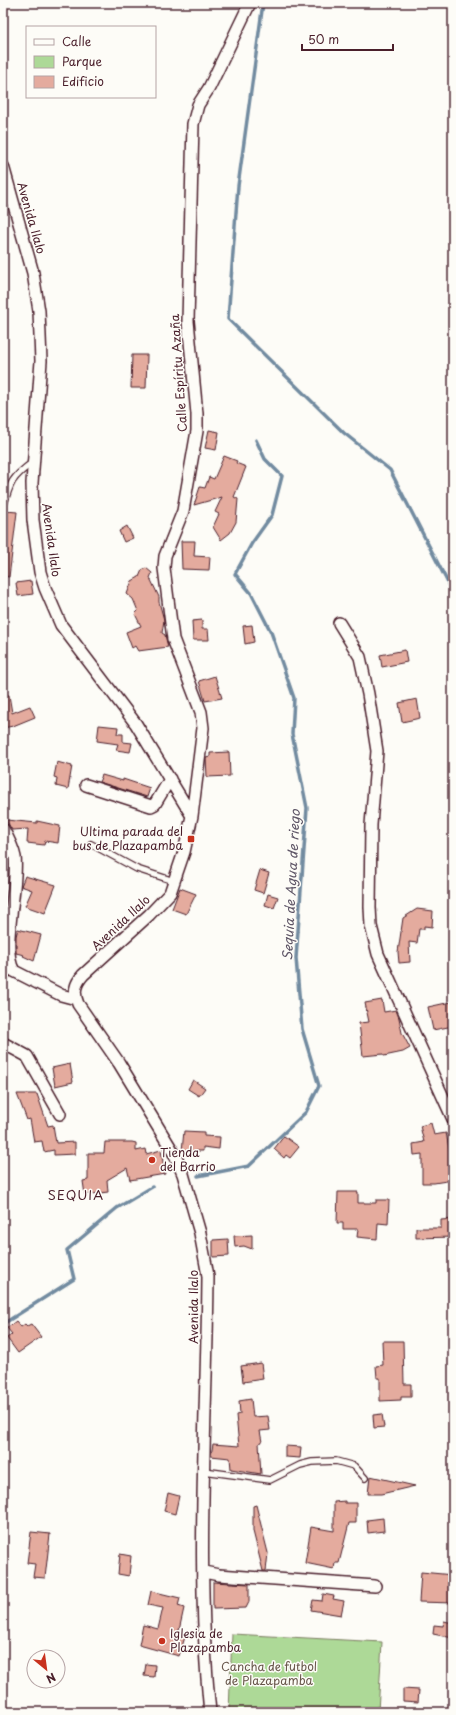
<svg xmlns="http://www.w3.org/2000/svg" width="456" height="1715" font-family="'Playpen Sans',sans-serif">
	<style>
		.green { fill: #add997; stroke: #7c7c61 }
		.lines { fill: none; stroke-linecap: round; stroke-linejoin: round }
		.stream { stroke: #728ba0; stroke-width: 3.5 }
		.building { fill: #e4ab9e; stroke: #4a1f2b }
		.lane-casing { stroke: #4a1f2b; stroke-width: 8 }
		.street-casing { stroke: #4a1f2b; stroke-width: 14 }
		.lane { stroke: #fdfcf7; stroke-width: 5.5 }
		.street { stroke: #fdfcf7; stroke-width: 11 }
		.poi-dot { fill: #c8321e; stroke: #fdfcf7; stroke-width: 1.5 }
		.labels { text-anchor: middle; stroke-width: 3; stroke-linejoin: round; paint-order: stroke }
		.street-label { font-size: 12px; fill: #4a1f2b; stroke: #fdfcf7 }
		.poi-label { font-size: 12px; fill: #4a1f2b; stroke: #fdfcf7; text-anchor: start }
		.park-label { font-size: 12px; fill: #68574b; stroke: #fdfcf7 }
		.water-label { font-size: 13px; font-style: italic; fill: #5e5566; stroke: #fdfcf7 }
		.neighbourhood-label { font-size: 13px; letter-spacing: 1px; fill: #4a1f2b; stroke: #fdfcf7 }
	</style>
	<rect width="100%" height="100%" fill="#fdfcf7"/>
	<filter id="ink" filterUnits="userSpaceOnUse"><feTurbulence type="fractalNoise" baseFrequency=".025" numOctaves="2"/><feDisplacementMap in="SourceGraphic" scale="8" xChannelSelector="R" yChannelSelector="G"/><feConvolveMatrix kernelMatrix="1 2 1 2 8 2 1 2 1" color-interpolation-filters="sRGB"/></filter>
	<g filter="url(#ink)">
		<path class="green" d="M232,1634l150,8 -4,70h-149z"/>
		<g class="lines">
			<path class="stream" d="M263,3l-25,183 -10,133 116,114 46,37 57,111 6,17
				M198,1176l51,-10 57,-54 13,-26 -17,-57 -6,-71 11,-150 -15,-74 2,-36 -23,-66 -20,-39 -16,-19 17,-31 20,-28 10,-39 -17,-17 -9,-19
				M3,1324l71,-45 -7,-29 50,-42 35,-21"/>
		</g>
		<path class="building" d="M132,355h15l-1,33h-15z
			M209,430l10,2 -3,18 -11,-2z
			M224,456l13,5 -1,2 10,4 -12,30 4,2 -2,23 -6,11 -9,7 -8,-13 6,-13 -4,-2 7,-15 -28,8 6,-18 5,1 4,-11 5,2z
			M6,511l11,1 -8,65 -6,-1v-64z
			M127,526l6,12 -9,4 -5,-11z
			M181,541h14l-1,15 16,1 -1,13 -27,-1z
			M146,568l6,5 -2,5 9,19v5l5,18 -2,13 3,2 3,12 -30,4 -3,-5 -3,2 -6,-16 15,-6 -6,-12 3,-3 -5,-12 -6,-5 5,-13 7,-4 3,-7z
			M31,581l2,13 -15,2 -2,-13z
			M202,620v9h6l1,11h-16l-1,-19z
			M252,625l2,17 -9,2 -2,-18z
			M405,650l2,12 -25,5 -2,-12z
			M215,676l7,22 -17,3 -6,-20z
			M3,695h6l3,18 18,-7 5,11 -22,9 -10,2z
			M417,699l3,19 -18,4 -3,-19z
			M99,725l19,2 -1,7h6v8l9,1 -2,9 -14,-2 2,-6 -21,-3z
			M229,752l1,24 -23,1 -1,-19 4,-1v-4z
			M57,762l15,4 -4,23 -12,-3 1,-8 -3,-1z
			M102,775l21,6v-2l27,9 -3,9 -48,-15z
			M6,820l31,3v-2l23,5 -2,17 -13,-2 -1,4 -17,-2 1,-14 -16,1z
			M260,870l9,3 -6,20 -9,-3z
			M25,876l31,9 -11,28 -20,-7 7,-16 -11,-4z
			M180,888l16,6 -10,20 -14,-5z
			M268,894l10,3 -4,11 -9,-3z
			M417,909l16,2 -1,16 -8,-1v3h-5l-2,14 -8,-1 1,20 -11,1 -1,-11 5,-34z
			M18,929l23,6 -7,26 -11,-5 1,-1 -8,-2v-17z
			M382,1000l2,12 12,-2 3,8 3,15 8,15 -7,4 -19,4 -1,-2 -20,2 -4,-33 10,-1 -4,-19z
			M451,1002l2,24 -20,4 -5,-23z
			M70,1064l3,18 -18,4 -3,-18z
			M193,1080l12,8 -6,8 -11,-7z
			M17,1094h20l11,32 5,-1 3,18 19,-1v12l-21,1v-5l-10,2 -2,-11 -8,1 -4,-23 -3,1z
			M431,1123l3,12 12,-2 4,20 3,-1v28l-19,3h-12v-29l-8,1 -1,-11 11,-2 -4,-16z
			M184,1131l20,1v4l16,1 -1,12 -16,-2v4h-21z
			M284,1136l15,11 -9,11 -4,-3 -2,3 -10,-9z
			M105,1142h27l4,1v8l9,-2 1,5 15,-4 4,24 -35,6 -3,-12 -20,12 1,12 -23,3 -2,-14 5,-1v-27h16z
			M338,1192h20v11h18v-3h13l-1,24 -10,-1 -1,16 -20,-2 1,-8h-15v-6h-6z
			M453,1219v18l-37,1v-10h25v-8z
			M252,1235v14l-8,-3 -9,1 -1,-11z
			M228,1239l1,17 -16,1v-17z
			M16,1321l5,6 4,-3 2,2 4,-2 10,13 -23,16 -11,-15 5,-4 -5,-6z
			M382,1341h21l1,43h7v13h-10v3l-21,1v-23h-3l-1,-12 7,-1z
			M261,1363l2,16 -20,3 -2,-16z
			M251,1399l2,18 15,-1 2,14 -10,1 2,11 -3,1 2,31 -30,-5 -1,-11 -19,-2 2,-12 26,2 -3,-31 4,-1 -1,-13z
			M382,1414l2,13 -10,1 -1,-13z
			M285,1446l16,1 -1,11 -15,-1z
			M370,1476l45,10 -34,8h-13z
			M168,1493l11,3 -4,18 -11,-3z
			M345,1501v2h11v20h-7l-10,40h-4l-1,6 -29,-6 6,-36 23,4v-29z
			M256,1505l12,48 -2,18h-3l-10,-40v-25z
			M383,1518l1,13 -16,2 -1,-13z
			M31,1532l19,2 -5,44 -12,-1 2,-13 -8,-1z
			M120,1554l11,2 -2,20 -11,-2z
			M421,1572l32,3v28l-34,-1z
			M213,1582l36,2v18l-3,6 -33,1z
			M151,1591l29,7 -2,8 6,2 -6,27 7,2 -6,19 -40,-11 4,-20 15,4 5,-21 -15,-3z
			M323,1594l11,2 -1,3 11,2 -3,14 -30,-5 2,-10 9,1z
			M444,1621l9,2v15l-20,-4 1,-9 9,1z
			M146,1664l9,1 -1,12 -10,-1z
			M403,1689l16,1 -1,12 -15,-1z"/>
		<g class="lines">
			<defs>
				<path id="lane" d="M3,508c7,-25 8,-30 30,-46
					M91,844l46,25 37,12
					M204,1471l66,9 30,-15 12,-3 24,-1 18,5 11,12"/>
				<path id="street" d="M3,166l30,107 6,38 2,50 -9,122 1,37 7,52 5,16 16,37 75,99 56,92 -8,36 -14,41 -21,22 -66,60c-8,9 -10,17 -5,29l41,59 56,92 8,19 17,59 8,43c-1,144 -13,292 2,436
					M339,623l21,34 8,37 9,57 -6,74 -1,82 1,19 7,28 75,165
					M86,785l65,21 4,-2 15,-25
					M192,816l11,-88 -2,-16 -28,-73 -9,-71 1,-12 18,-45 14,-80v-17l-9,-93 5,-197 5,-19 11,-17 41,-85
					M3,829c5,9 10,18 12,28 4,28 -15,93 -1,114l47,24 15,4
					M3,975l6,-9
					M3,1043l24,13 33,58
					M204,1572l15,3 156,11"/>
			</defs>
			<use href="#lane" class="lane-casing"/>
			<use href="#street" class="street-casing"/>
			<use href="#lane" class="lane"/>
			<use href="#street" class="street"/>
		</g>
	</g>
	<g class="poi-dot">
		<rect x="187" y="835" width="8" height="8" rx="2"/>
		<circle cx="152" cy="1160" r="4"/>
		<circle cx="162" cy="1641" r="4"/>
	</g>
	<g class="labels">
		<g class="street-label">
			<text transform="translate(31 218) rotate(74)" y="4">Avenida Ilalo</text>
			<text transform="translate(179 373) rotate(-94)" y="4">Calle Espíritu Azaña</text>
			<text transform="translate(51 540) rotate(82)" y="4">Avenida Ilalo</text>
			<text transform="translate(121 923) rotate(-43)" y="4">Avenida Ilalo</text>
			<text transform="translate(194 1307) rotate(-90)" y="4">Avenida Ilalo</text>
		</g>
		<g class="poi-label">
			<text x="183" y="836" text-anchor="end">Ultima parada del<tspan x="183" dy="14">bus de Plazapamba</tspan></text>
			<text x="160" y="1157">Tienda<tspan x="160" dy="14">del Barrio</tspan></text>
			<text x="170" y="1638">Iglesia de<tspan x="170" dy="14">Plazapamba</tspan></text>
		</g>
		<g class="park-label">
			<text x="269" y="1671">Cancha de futbol<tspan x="269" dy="14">de Plazapamba</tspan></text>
		</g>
		<g class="water-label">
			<text transform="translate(291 885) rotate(-87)" y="5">Sequia de Agua de riego</text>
		</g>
		<g class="neighbourhood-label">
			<text x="76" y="1200">SEQUIA</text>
		</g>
	</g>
	<rect width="456" height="1715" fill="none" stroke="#fdfcf7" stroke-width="16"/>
	<rect x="8" y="8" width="440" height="1699" fill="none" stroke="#4a1f2b" stroke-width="1.5" filter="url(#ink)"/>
	<rect x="26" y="26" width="130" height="72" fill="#fdfcf7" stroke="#b5a4a5"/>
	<rect x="34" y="39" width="20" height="6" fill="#fdfcf7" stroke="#b5a4a5"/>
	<text x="62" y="46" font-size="12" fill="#4a1f2b">Calle</text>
	<rect x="34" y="56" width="20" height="12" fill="#add997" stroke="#b5a4a5"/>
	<text x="62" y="66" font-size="12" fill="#4a1f2b">Parque</text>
	<rect x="34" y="76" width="20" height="12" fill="#e4ab9e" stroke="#b5a4a5"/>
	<text x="62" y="86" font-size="12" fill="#4a1f2b">Edificio</text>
	<g transform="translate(46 1669) rotate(151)"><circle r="19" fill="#fdfcf7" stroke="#b5a4a5"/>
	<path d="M0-3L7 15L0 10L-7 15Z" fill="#c8321e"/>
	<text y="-6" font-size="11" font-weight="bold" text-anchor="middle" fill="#4a1f2b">N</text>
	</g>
	<path d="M302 44v6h91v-6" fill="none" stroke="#4a1f2b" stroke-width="2"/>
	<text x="308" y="44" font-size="12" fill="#4a1f2b" stroke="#fdfcf7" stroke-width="3" paint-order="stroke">50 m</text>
</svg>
